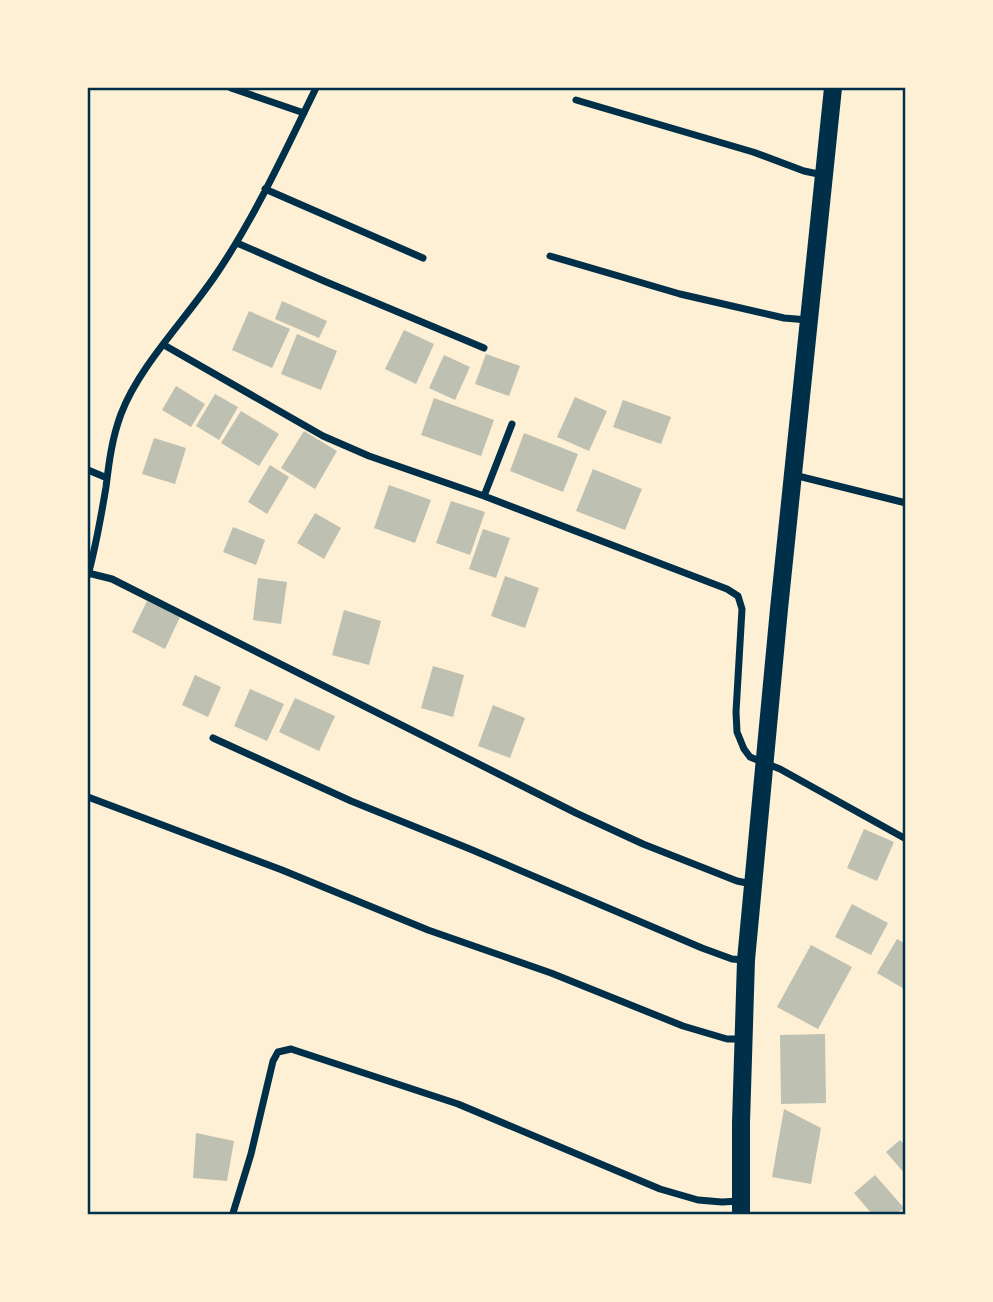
<svg xmlns="http://www.w3.org/2000/svg" width="993" height="1302" font-family="Jost,sans-serif">
	<style>
		.building { fill: #bec0b2 }
		.lines { fill: none; stroke-linecap: round; stroke-linejoin: round }
		.minor { stroke: #003049; stroke-width: 7 }
		.primary { stroke: #003049; stroke-width: 18 }
		.neatline { fill: none; stroke: #003049; stroke-width: 2.5 }
	</style>
	<rect width="100%" height="100%" fill="#fdf0d5"/>
	<path class="building" d="M282,301l45,20 -8,17 -44,-19z
		M249,311l41,18 -18,39 -40,-18z
		M404,330l30,14 -18,40 -31,-15z
		M297,334l40,17 -16,39 -40,-16z
		M486,354l34,12 -11,30 -34,-12z
		M444,355l26,12 -15,33 -26,-12z
		M176,386l29,18 -14,23 -29,-17z
		M215,394l23,13 -19,33 -23,-14z
		M575,397l32,14 -18,40 -32,-14z
		M434,398l60,22 -13,36 -60,-21z
		M623,400l48,17 -10,27 -48,-17z
		M241,411l38,23 -20,32 -38,-23z
		M304,431l33,20 -22,38 -34,-21z
		M524,433l54,21 -15,38 -53,-21z
		M154,438l32,10 -11,36 -33,-10z
		M270,465l19,12 -22,37 -19,-12z
		M593,469l49,20 -17,41 -49,-19z
		M389,485l42,15 -16,43 -41,-15z
		M451,501l34,11 -15,43 -34,-12z
		M315,513l26,15 -17,31 -27,-16z
		M233,527l32,13 -9,25 -33,-13z
		M483,529l27,9 -14,40 -27,-9z
		M505,576l34,12 -14,40 -34,-12z
		M258,578l29,4 -6,42 -28,-4z
		M147,601l33,16 -15,32 -33,-17z
		M344,610l37,11 -12,44 -37,-10z
		M433,666l31,9 -11,42 -32,-9z
		M195,675l26,12 -13,30 -26,-12z
		M250,689l34,15 -17,37 -33,-15z
		M295,698l40,18 -16,35 -40,-19z
		M493,705l32,13 -15,40 -32,-12z
		M864,829l30,13 -17,39 -30,-13z
		M852,904l36,19 -17,32 -36,-18z
		M897,939l9,5v46l-29,-17z
		M811,945l41,22 -34,62 -41,-22z
		M825,1034l1,69 -45,1 -1,-69z
		M784,1109l37,19 -10,56 -39,-7z
		M196,1133l38,8 -7,40 -34,-3z
		M900,1140l6,6v29l-20,-23z
		M875,1175l29,33 -8,6h-24l-18,-21z"/>
	<g class="lines">
		<path class="minor" d="M231,88l73,25
			M576,100l177,52 51,19 19,4
			M265,189l158,69
			M237,243l87,38 160,67
			M550,256l130,38 104,24 24,2
			M164,345l159,91 46,20 115,40 243,93 11,7 4,13 -6,103 1,20 7,17 6,8 30,12 126,70
			M88,470l19,8
			M794,475l112,28
			M484,496l28,-72
			M88,573l24,6 464,234 67,31 94,37 15,3
			M88,575c8,-29 13,-58 18,-88 3,-25 6,-49 15,-73 19,-50 68,-98 98,-144 38,-57 67,-121 97,-182
			M213,738l138,63 119,48 232,99 30,11 13,1
			M88,797l194,73 146,60 123,43 132,53 44,13h15
			M233,1213l18,-59 22,-93 5,-9 13,-3 167,55 202,85 38,11 24,2 18,-1"/>
		<path class="primary" d="M741,1214v-91l5,-163 33,-351 54,-521"/>
	</g>
	<rect width="993" height="1302" fill="none" stroke="#fdf0d5" stroke-width="178"/>
	<rect x="89" y="89" width="815" height="1124" class="neatline"/>
</svg>
